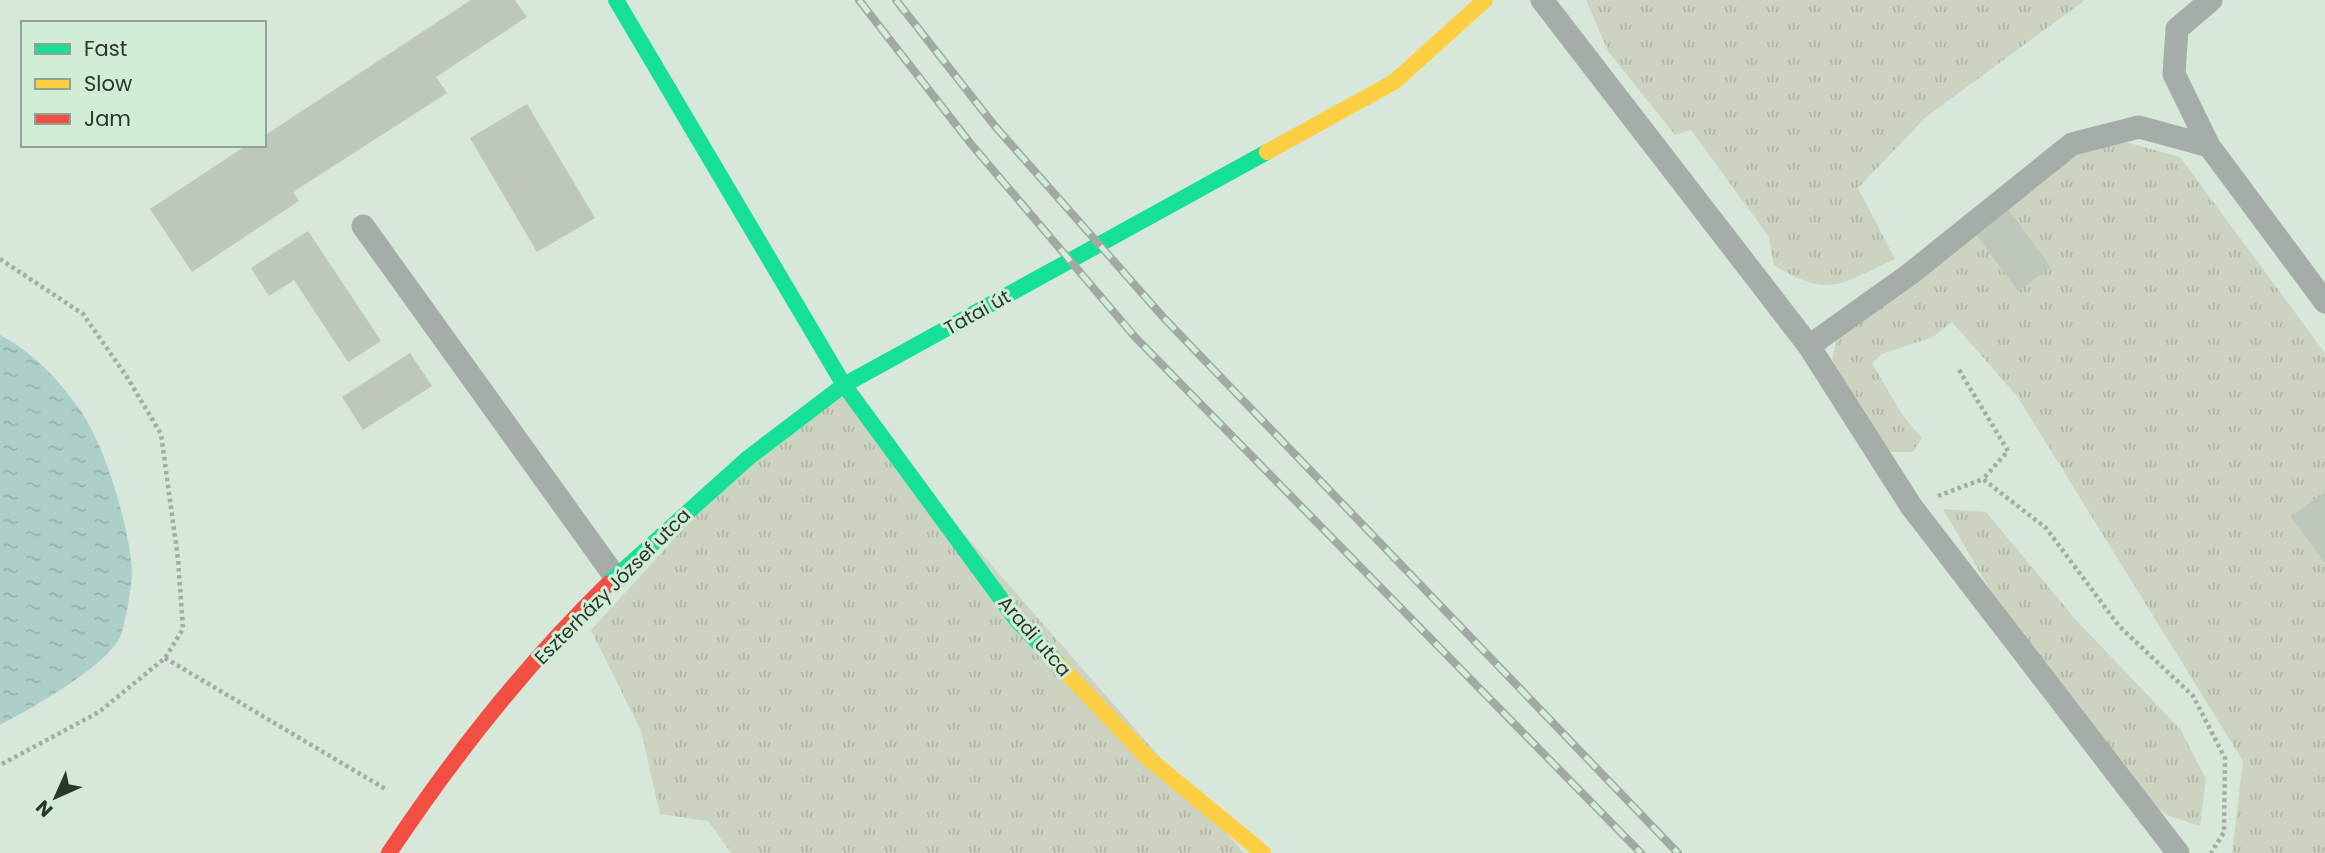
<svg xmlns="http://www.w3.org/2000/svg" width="2325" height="853" font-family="Poppins,sans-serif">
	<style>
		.grass { fill: url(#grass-tufts) }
		.water { fill: url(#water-ripples) }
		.building { fill: #bdc7ba }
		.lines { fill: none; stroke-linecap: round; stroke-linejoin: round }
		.path { stroke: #a3aca5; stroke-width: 4.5; stroke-dasharray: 3.5 3.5; stroke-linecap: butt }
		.lane { stroke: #a4ada7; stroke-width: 23 }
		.fast { stroke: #16e098; stroke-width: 16 }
		.slow { stroke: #ffcf43; stroke-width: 16 }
		.jam { stroke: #f24e42; stroke-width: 16 }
		.rail-casing { stroke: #a0aaa2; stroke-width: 8 }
		.rail { stroke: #d1edd5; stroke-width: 5; stroke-dasharray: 16; stroke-linecap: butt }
		.labels { text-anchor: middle; stroke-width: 6; stroke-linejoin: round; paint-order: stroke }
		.street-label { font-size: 19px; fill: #2b362c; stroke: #d1edd5 }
	</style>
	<defs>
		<pattern id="grass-tufts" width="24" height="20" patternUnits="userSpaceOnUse" patternTransform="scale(1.75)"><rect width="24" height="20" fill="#ccd3c1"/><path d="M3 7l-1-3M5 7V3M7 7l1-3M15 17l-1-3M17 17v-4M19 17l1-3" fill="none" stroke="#afb6a6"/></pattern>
		<pattern id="water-ripples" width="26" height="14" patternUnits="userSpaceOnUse" patternTransform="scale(1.75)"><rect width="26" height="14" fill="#accfca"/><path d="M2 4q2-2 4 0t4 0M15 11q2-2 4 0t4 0" fill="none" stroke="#94b2ae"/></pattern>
	</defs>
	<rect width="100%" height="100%" fill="#d7e7d9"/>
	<path class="grass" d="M1586,0h499l-159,117 -68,71 37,71c-55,25 -65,40 -121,6l-5,-28 -78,-107 -16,5 -67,-84z
		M2122,141l58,16 145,196v500h-93l11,-92 -226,-365 -65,-74 -19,15 -51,17 -10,9 31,53 19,22 -9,14h-23l-43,-51 -15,-42 7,-27 230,-177z
		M844,385l59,79 341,389h-513l-23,-32 -48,-7 -19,-83 -50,-101 157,-172z
		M1943,509l43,3 90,108 104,109 26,50 -6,47 -31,-10 -30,-20 -132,-177z"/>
	<path class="water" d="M0,335c30,15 59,45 78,72 27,37 50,116 54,162 1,12 -7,57 -12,68 -14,30 -90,72 -120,88z"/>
	<path class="building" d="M471,0h44l12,17 -91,60 11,16 -154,99 6,9 -107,71 -42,-63 97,-64h17v-9z
		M527,104l68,114 -58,34 -67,-114z
		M2006,206l45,61 -33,24 -45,-61z
		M308,231l73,110 -33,21 -54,-82 -25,16 -18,-28z
		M410,353l22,33 -69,44 -21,-33z
		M2325,492v71l-34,-46z"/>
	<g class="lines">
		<path class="path" d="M0,259l83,55 44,63 34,57 17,125 5,70 -18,29 -66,54 -99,53
			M1959,370l49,81 -25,28
			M1938,496l45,-17 63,49 73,98 74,70 32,62 -1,74 -13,21
			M165,658l222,132"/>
		<path class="lane" d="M1542,0l267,346 102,160 267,347
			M2211,0l-34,29 -3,45 35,72 116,156
			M363,226l253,352
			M1809,346l101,-72 162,-130 67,-17 70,19"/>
		<path class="fast" d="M616,0l228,385 171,233 44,47
			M608,584l140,-126 96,-73 423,-233"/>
		<path class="slow" d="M1267,152l127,-70 91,-82
			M1059,665l89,93 115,95"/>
		<path class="jam" d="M389,853c64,-96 137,-189 219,-269"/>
		<defs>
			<path id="rail" d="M859,0l112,144 164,193 506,516
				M896,0l98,125 169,192 515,536"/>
		</defs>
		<use href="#rail" class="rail-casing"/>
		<use href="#rail" class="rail"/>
	</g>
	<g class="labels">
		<g class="street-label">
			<text transform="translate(977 312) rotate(-29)" y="7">Tatai út</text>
			<text transform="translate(612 586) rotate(-45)" y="7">Eszterházy József utca</text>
			<text transform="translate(1035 636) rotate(49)" y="7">Aradi utca</text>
		</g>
	</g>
	<rect x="21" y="21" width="245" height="126" fill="#d1edd5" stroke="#8fa491" stroke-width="2"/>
	<rect x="35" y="44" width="35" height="10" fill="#16e098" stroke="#8fa491" stroke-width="2"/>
	<text x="84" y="56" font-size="21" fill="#2b362c">Fast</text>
	<rect x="35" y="79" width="35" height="10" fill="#ffcf43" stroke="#8fa491" stroke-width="2"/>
	<text x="84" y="91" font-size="21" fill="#2b362c">Slow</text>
	<rect x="35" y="114" width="35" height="10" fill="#f24e42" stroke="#8fa491" stroke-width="2"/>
	<text x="84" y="126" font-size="21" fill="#2b362c">Jam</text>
	<g transform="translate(56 797) rotate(225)" stroke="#d1edd5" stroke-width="5" paint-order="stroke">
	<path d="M0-5L12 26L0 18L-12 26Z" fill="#2b362c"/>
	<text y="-10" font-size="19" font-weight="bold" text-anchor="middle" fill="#2b362c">N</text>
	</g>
</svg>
